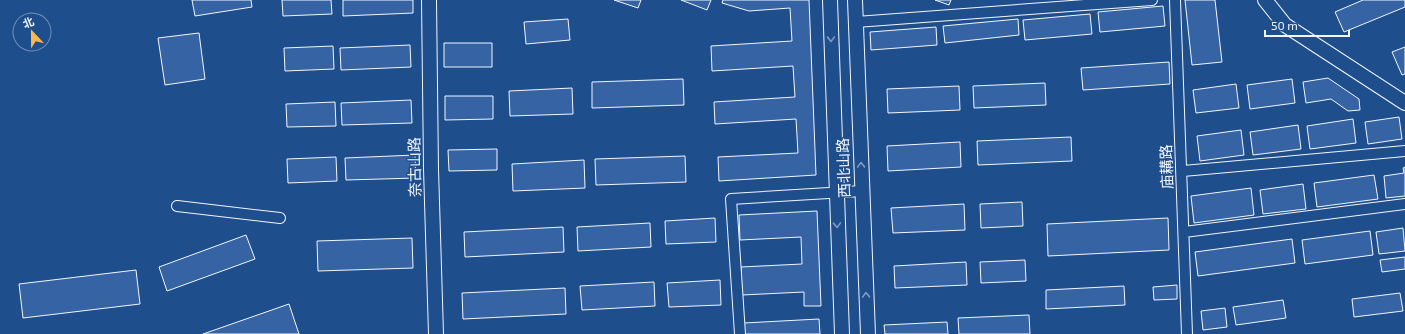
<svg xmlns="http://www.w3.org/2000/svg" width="1405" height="334" font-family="'Exo 2','Noto Sans SC',sans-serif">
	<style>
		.building { fill: #3563a3; stroke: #f2f6ff }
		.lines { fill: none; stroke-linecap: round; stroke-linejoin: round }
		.street-casing { stroke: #f2f6ff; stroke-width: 12 }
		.secondary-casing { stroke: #f2f6ff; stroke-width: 16 }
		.street { stroke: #1f4e8c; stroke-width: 10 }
		.secondary { stroke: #1f4e8c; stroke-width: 14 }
		.oneway { stroke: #7e9ac0 }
		.labels { text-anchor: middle; stroke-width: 3; stroke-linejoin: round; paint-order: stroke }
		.street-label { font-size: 15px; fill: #f2f6ff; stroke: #1f4e8c }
	</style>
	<rect width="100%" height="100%" fill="#1f4e8c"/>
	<path class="building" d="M192,0h59l1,7 -57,9z
		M282,0h49l1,14 -49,2z
		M343,0h70v13l-70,3z
		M614,0h27l-3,8z
		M681,0h30l-4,10z
		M723,0h86l7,175 -97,6 -1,-24 80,-4 -2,-34 -81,5 -1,-22 81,-5 -2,-31 -81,5 -1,-25 81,-5 -2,-33 -41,3 -27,-8z
		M935,0h16l-2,5z
		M1185,0h30l7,62 -30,3z
		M1363,0h42v7l-61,25 -9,-20z
		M1163,6l2,20 -65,6 -2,-20z
		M1090,14l2,20 -67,6 -2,-20z
		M568,19l2,21 -44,4 -2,-22z
		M1018,19l1,16 -74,8 -2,-17z
		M936,27l1,18 -66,5 -1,-18z
		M199,33l6,46 -40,6 -7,-47z
		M444,43h48v24h-48z
		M410,45l1,22 -70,3 -1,-22z
		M333,46l1,23 -49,2 -1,-23z
		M1405,47v27l-3,1 -10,-23z
		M1169,62l1,22 -87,6 -2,-22z
		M1328,78l31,21 1,11 -12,1 -17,-12 -25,4 -3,-21z
		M683,79l1,26 -92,3v-26z
		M1292,79l3,24 -45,6 -3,-24z
		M1045,83l1,22 -72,3 -1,-22z
		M1236,84l3,24 -43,5 -3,-23z
		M959,86l1,24 -72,3 -1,-24z
		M572,88l1,26 -63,2 -1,-25z
		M445,96h48v23l-48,1z
		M411,100l1,23 -70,2 -1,-22z
		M335,102l1,24 -49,1 -1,-23z
		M1399,117l3,22 -34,5 -3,-22z
		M1353,119l3,24 -46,6 -3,-23z
		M1298,125l3,24 -48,6 -3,-23z
		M1241,130l3,25 -44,6 -3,-25z
		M1071,137l1,24 -94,4 -1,-24z
		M960,142l1,25 -73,4 -1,-25z
		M497,149v21l-48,1 -1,-21z
		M415,155l1,23 -70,2 -1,-22z
		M685,156l1,26 -90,3 -1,-26z
		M336,157l1,24 -49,2 -1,-24z
		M584,160l1,28 -72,3 -1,-27z
		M1405,167v29l-19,2 -2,-22 20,-3 -1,-5z
		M1374,175l4,24 -61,8 -3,-24z
		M1303,184l3,25 -43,5 -3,-24z
		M1251,188l3,27 -60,8 -3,-27z
		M1022,202l1,24 -42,2 -1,-24z
		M964,204l1,26 -72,3 -2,-25z
		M817,211l4,95h-17v-14l-62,3 -1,-28 61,-3 -1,-27 -61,3 -1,-25z
		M715,218l1,24 -50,2 -1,-23z
		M1168,218l1,32 -121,6 -1,-32z
		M650,223l1,24 -73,4 -1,-24z
		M563,227l1,25 -99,5 -1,-25z
		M1403,228l2,23 -26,3 -3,-22z
		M1370,231l3,24 -68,9 -3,-24z
		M246,235l9,24 -88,32 -8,-24z
		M412,238l1,30 -95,3 -1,-30z
		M1292,239l3,24 -97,13 -3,-24z
		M1405,257v12l-23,3 -2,-12z
		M1025,260l1,21 -45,2 -1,-21z
		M966,262l1,23 -72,3 -1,-22z
		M136,270l4,34 -117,14 -4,-34z
		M720,280l1,25 -52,2 -2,-24z
		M654,282l1,24 -73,4 -2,-24z
		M1177,285v14l-23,1 -1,-13z
		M1124,286l1,19 -79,4v-19z
		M565,288l1,26 -103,5 -1,-26z
		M1400,293l3,18 -49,6 -2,-18z
		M1283,300l3,18 -50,7 -3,-18z
		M289,304l10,30h-96z
		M1225,308l2,19 -24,3 -2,-19z
		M1029,315l1,19h-71l-1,-16z
		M819,319l1,15h-76v-11z
		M947,322l1,12h-63l-1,-9z"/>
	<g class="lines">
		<defs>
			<path id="street" d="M1175,0l12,334
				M856,22l296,-22
				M1183,171l222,-20
				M177,206l103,12
				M1184,232l221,-28
				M740,334l-9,-135 131,-8"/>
			<path id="secondary" d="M429,0l2,169 5,165
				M830,0l12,334
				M855,0l13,334
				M1265,0l20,25 120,78"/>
		</defs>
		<use href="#street" class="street-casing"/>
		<use href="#secondary" class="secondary-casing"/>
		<use href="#street" class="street"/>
		<use href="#secondary" class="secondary"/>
	</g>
	<defs><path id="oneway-chevron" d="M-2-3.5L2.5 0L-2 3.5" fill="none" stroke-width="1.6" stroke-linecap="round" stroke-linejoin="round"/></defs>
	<g class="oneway">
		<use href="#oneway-chevron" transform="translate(831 39) rotate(88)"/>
		<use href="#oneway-chevron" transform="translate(861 165) rotate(-92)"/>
		<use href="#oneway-chevron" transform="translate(837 225) rotate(88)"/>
		<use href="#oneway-chevron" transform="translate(866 295) rotate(-92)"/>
	</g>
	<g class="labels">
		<g class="street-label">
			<text transform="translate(415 167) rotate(-91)" y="5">奈古山路</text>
			<text transform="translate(1167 167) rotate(-92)" y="5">庙耩路</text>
			<text transform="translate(844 168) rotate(-92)" y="5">西北山路</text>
		</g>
	</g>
	<g transform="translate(32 32) rotate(338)"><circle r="19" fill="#1f4e8c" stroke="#7391ba"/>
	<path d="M0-3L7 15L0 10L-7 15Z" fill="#ffb74d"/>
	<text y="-6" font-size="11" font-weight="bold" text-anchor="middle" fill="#f2f6ff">北</text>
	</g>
	<path d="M1265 30v6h84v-6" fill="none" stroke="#f2f6ff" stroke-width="2"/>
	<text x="1271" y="30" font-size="12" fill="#f2f6ff" stroke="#1f4e8c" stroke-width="3" paint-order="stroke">50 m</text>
</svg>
